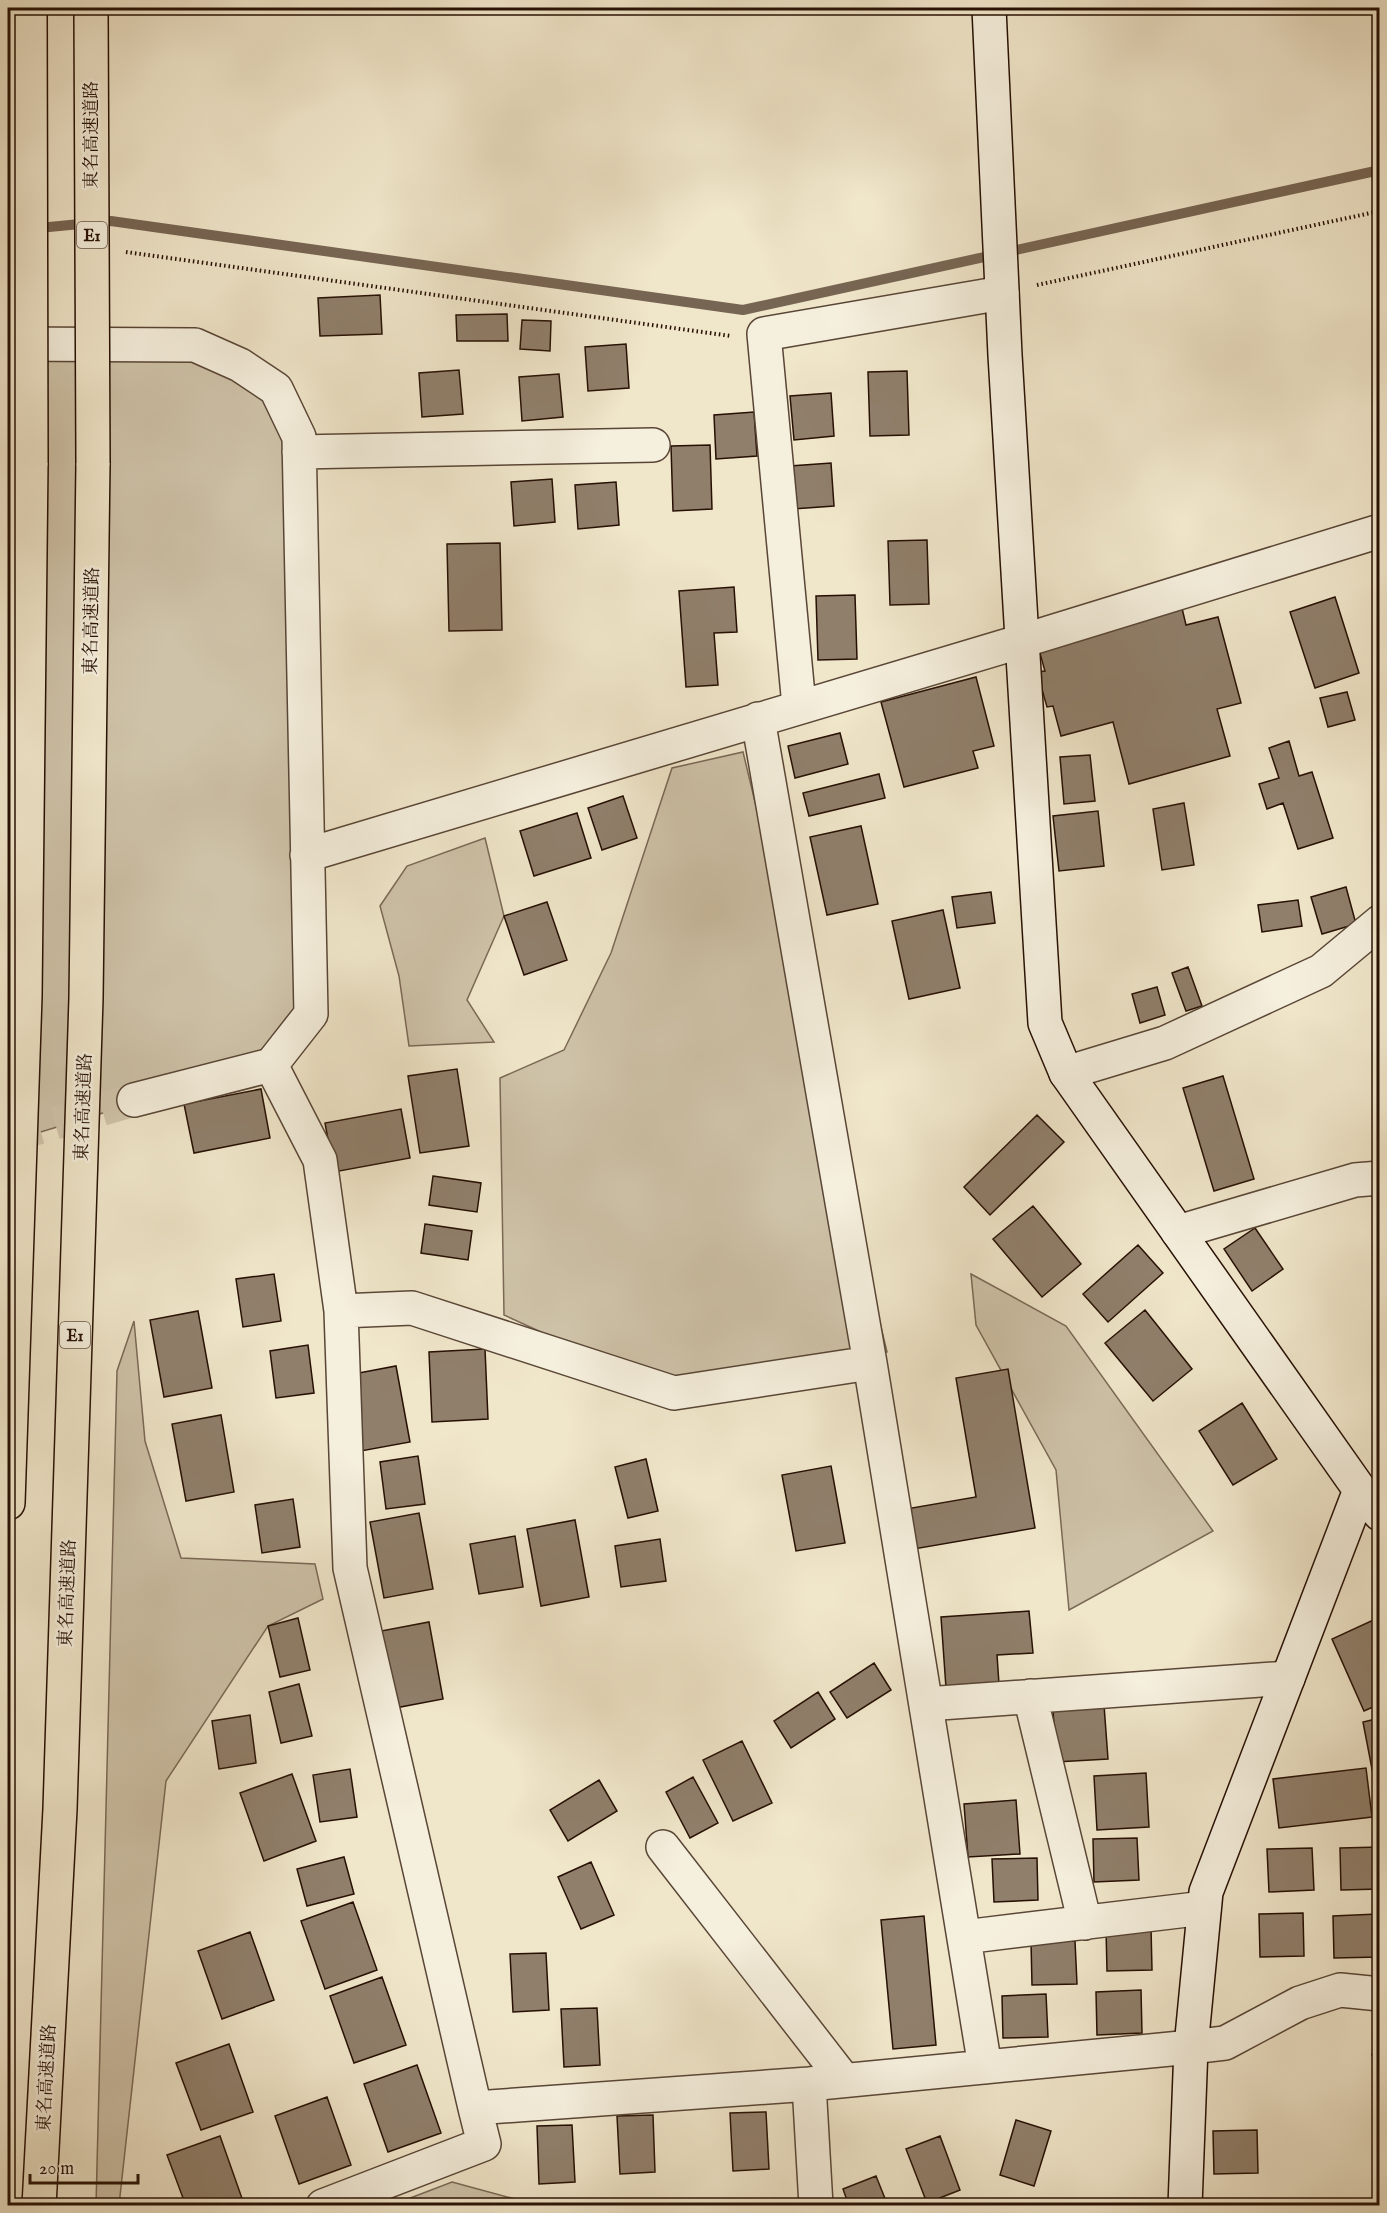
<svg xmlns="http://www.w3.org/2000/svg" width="1387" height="2213" font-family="'IM FELL English','Noto Serif JP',serif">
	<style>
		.green { fill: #cec2a8; stroke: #7a6956; stroke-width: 1.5 }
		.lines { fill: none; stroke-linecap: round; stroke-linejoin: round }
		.stream { stroke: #776553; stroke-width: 10 }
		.building { fill: #907f6b; stroke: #271004; stroke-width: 1.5 }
		.street-tunnel { stroke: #d2c6ac; stroke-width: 33; stroke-dasharray: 33 16; stroke-linecap: butt }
		.street-casing { stroke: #594636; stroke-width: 36 }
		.secondary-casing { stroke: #271004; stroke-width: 36 }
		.highway-casing { stroke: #271004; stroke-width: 36 }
		.path { stroke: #271004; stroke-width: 4; stroke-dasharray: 1.5 3; stroke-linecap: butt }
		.street { stroke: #f5efdd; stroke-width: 33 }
		.secondary { stroke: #f5efdd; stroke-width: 33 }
		.highway { stroke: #f0e6ca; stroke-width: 33 }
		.highway-bridge-casing { stroke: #271004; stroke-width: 36; stroke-linecap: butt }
		.highway-bridge { stroke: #f0e6ca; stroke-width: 33 }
		.labels { text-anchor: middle; stroke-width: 5; stroke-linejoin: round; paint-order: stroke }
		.shield { fill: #f5efdd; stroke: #655345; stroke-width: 1.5 }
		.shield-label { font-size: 16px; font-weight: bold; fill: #271004 }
		.street-label { font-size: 18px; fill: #271004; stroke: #f5efdd }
	</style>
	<rect width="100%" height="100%" fill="#f0e6ca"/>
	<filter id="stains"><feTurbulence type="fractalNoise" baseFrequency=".00333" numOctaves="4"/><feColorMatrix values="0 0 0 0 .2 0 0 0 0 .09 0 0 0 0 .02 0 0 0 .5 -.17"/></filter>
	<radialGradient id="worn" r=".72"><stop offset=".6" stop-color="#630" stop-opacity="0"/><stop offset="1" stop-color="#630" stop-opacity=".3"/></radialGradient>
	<path class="green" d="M8,344l187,1 81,44 23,48 12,577 -87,62 -216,66z
		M743,752l144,600 -213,41 -170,-78 -4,-237 64,-28 47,-97 61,-185z
		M485,838l19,78 -37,84 27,42 -85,4 -10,-70 -19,-70 27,-40z
		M971,1274l95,52 147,205 -144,79 -13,-140 -80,-145z
		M134,1321l11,120 36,117 134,6 8,35 -55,27 -102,155 -47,424 -23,1 21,-835z
		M452,2182l74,20 6,3h-140z"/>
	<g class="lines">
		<path class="stream" d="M8,231l103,-10 632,89 637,-140"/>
	</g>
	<path class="building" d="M380,295l2,39 -62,2 -2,-38z
		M507,314l1,27h-51l-1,-26z
		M522,320l29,1 -1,30 -30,-2z
		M626,344l3,44 -41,3 -3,-44z
		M459,370l4,44 -41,3 -3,-44z
		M907,371l2,64 -39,1 -2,-64z
		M559,374l4,43 -41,4 -3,-44z
		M831,393l3,43 -40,4 -4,-44z
		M754,412l3,44 -41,3 -2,-44z
		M710,445l2,64 -39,2 -2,-65z
		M831,463l3,43 -41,3 -3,-43z
		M552,479l3,43 -41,4 -3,-44z
		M616,482l3,43 -41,4 -3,-44z
		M927,540l2,64 -39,1 -2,-64z
		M500,543l2,87 -53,1 -2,-87z
		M734,587l3,45 -23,1 4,52 -32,2 -7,-96z
		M855,595l2,64 -39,1 -2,-64z
		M1335,597l24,76 -44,15 -25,-76z
		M1181,604l5,21 32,-8 23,86 -24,6 13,47 -101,28 -16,-62 -52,14 -8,-30 -6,1 -10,-35 8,-1 -8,-28z
		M976,677l18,69 -21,5 5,17 -74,19 -23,-85z
		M1347,692l8,28 -27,7 -8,-29z
		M840,733l8,31 -53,14 -7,-32z
		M1289,741l10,35 13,-4 21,66 -35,11 -15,-46 -16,6 -8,-25 20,-6 -10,-30z
		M1090,755l5,46 -31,3 -4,-47z
		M879,774l6,24 -76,18 -6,-23z
		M623,796l14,42 -35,12 -14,-42z
		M1184,803l10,62 -32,5 -9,-61z
		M1098,811l6,55 -45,5 -6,-55z
		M577,813l14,45 -57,18 -14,-45z
		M861,826l17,78 -51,11 -17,-78z
		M1346,887l10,37 -34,10 -11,-37z
		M991,892l4,31 -38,5 -5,-31z
		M1298,900l4,26 -40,6 -4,-27z
		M547,902l20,58 -43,15 -20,-59z
		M943,910l17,78 -51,11 -17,-78z
		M1188,967l14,39 -16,5 -14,-38z
		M1157,987l8,28 -25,8 -8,-29z
		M457,1069l12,77 -49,7 -12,-77z
		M1223,1076l31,103 -40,12 -31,-103z
		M261,1089l9,49 -76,15 -10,-49z
		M401,1109l9,49 -76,14 -9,-49z
		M1037,1115l27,27 -74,73 -26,-28z
		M433,1176l48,7 -4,29 -48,-7z
		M1033,1206l48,58 -39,33 -49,-58z
		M425,1224l47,7 -4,29 -47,-7z
		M1255,1228l28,41 -31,22 -28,-42z
		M1138,1245l25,28 -55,49 -25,-28z
		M274,1274l7,47 -38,6 -7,-48z
		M1145,1310l47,59 -39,32 -48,-58z
		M198,1311l14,77 -48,9 -14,-77z
		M308,1345l6,48 -38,5 -6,-47z
		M485,1349l3,70 -56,3 -3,-70z
		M396,1366l14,76 -49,9 -13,-76z
		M1008,1369l27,159 -121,21 -8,-40 70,-12 -20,-119z
		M1242,1403l35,56 -44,26 -34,-54z
		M221,1415l13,77 -48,9 -14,-77z
		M418,1456l7,48 -39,5 -6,-47z
		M646,1459l12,52 -30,7 -13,-51z
		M831,1466l14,77 -49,8 -14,-76z
		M293,1499l7,48 -38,6 -7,-48z
		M419,1513l14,76 -49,9 -14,-76z
		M575,1520l14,77 -48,9 -14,-77z
		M515,1536l8,51 -44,7 -9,-50z
		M660,1539l6,42 -45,6 -6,-41z
		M1029,1611l4,42 -36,2 2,29 -53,4 -5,-71z
		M1380,1617v87l-16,7 -32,-72z
		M298,1618l12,52 -30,7 -12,-51z
		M429,1622l14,77 -48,9 -14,-77z
		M874,1663l17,27 -44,28 -17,-26z
		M299,1684l13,52 -31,7 -12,-51z
		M818,1692l17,27 -44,29 -17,-27z
		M1104,1705l4,54 -52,3 -3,-53z
		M250,1715l6,48 -37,6 -7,-48z
		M1380,1718v93l-17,-89z
		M742,1741l30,62 -39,18 -30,-61z
		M1366,1768l6,49 -93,11 -6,-49z
		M350,1769l7,48 -37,5 -7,-47z
		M1146,1773l3,54 -52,3 -3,-54z
		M292,1774l24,67 -52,20 -24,-68z
		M693,1777l25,46 -28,15 -24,-46z
		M599,1780l18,31 -49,30 -18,-31z
		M1016,1800l4,54 -52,3 -4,-53z
		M1137,1838l2,42 -45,2 -1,-43z
		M1380,1847v42l-39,1 -1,-42z
		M1312,1848l2,42 -45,2 -2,-43z
		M344,1857l10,37 -47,12 -10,-37z
		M1037,1858l1,42 -44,2 -2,-43z
		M591,1862l23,53 -33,14 -23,-52z
		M353,1902l24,68 -52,19 -24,-68z
		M1303,1913l1,43 -44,1 -1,-43z
		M1377,1914l2,43 -45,1 -1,-42z
		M924,1916l12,129 -43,4 -12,-129z
		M1151,1927l1,43 -45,1 -1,-42z
		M250,1932l24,68 -52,19 -24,-68z
		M1075,1941l2,43 -45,1 -1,-43z
		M546,1953l3,57 -36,2 -3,-58z
		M382,1977l24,68 -52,18 -24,-67z
		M1141,1990l1,43 -45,2 -1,-43z
		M1046,1994l2,43 -45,1 -1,-42z
		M597,2008l3,57 -36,2 -3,-58z
		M229,2044l24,68 -52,18 -25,-67z
		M1380,2052v34l-8,-32z
		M417,2065l24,68 -53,19 -24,-68z
		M327,2097l24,68 -52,19 -24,-68z
		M766,2112l3,57 -36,2 -3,-58z
		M653,2115l2,57 -35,2 -3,-58z
		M1016,2120l35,11 -17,55 -34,-11z
		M572,2125l3,57 -36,2 -2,-58z
		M1257,2130l1,43 -44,1 -1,-43z
		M220,2136l24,68 -58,2 -19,-51z
		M940,2136l20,54 -33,13 -21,-54z
		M876,2176l12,30h-39l-6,-17z"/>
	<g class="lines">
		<path class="street-tunnel" d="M8,1137l126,-37"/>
		<defs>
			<path id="street" d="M8,344l187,1 45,20 36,24 23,48 12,577 -40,51 -137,35
				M299,452l354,-7
				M799,706l-35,-372 238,-41
				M758,719l112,644 115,704
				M307,855l715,-214 358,-110
				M271,1065l49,95 21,151 9,257 125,540 334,-24 382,-37 34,-4 75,-40 40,-13 40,4
				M1066,1073l99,-30 156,-72 59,-49
				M1178,1232l177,-52 25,-2
				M341,1311l71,-3 262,85 196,-30
				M1030,1696l55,227
				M926,1704l362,-26
				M663,1847l181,233
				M964,1937l240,-29
				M809,2084l7,122
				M323,2206l161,-62 -9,-36"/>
			<path id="secondary" d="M989,8l16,347 40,668 21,50 294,417 20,24
				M1185,2206l6,-159 15,-155 154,-402"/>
			<path id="highway" d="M8,1503l17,-507 6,-533
				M39,2206l21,-397 26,-811 7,-535"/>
		</defs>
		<use href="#street" class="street-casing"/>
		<use href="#secondary" class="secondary-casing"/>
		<use href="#highway" class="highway-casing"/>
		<path class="path" d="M126,252l605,84
			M1037,285l343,-74"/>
		<use href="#street" class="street"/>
		<use href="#secondary" class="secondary"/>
		<use href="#highway" class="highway"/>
		<defs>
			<path id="highway-bridge" d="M30,8l1,455
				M91,8l2,455"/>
		</defs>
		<use href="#highway-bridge" class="highway-bridge-casing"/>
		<use href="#highway-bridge" class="highway-bridge"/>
	</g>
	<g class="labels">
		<g class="shield">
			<rect x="77" y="222" width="30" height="26" rx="4.5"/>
			<rect x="60" y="1322" width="30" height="26" rx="4.5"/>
		</g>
		<g class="shield-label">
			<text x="92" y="241">E1</text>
			<text x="75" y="1341">E1</text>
		</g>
		<g class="street-label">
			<text transform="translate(91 135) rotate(-90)" y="6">東名高速道路</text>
			<text transform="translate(91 621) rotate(-89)" y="6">東名高速道路</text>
			<text transform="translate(83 1107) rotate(-88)" y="6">東名高速道路</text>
			<text transform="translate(67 1593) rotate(-88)" y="6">東名高速道路</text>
			<text transform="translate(46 2078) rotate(-87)" y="6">東名高速道路</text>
		</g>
	</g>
	<rect width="1387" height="2213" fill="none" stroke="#f0e6ca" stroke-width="30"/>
	<rect x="9" y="9" width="1369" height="2195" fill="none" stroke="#271004" stroke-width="3"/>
	<rect x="15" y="15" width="1357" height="2183" fill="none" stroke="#271004" stroke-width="1.5"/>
	<path d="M30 2174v9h108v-9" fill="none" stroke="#271004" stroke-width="3"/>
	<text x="39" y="2174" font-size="18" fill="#271004" stroke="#f5efdd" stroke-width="4.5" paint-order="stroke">20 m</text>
	<rect width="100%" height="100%" filter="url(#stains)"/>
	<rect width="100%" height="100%" fill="url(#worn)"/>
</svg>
